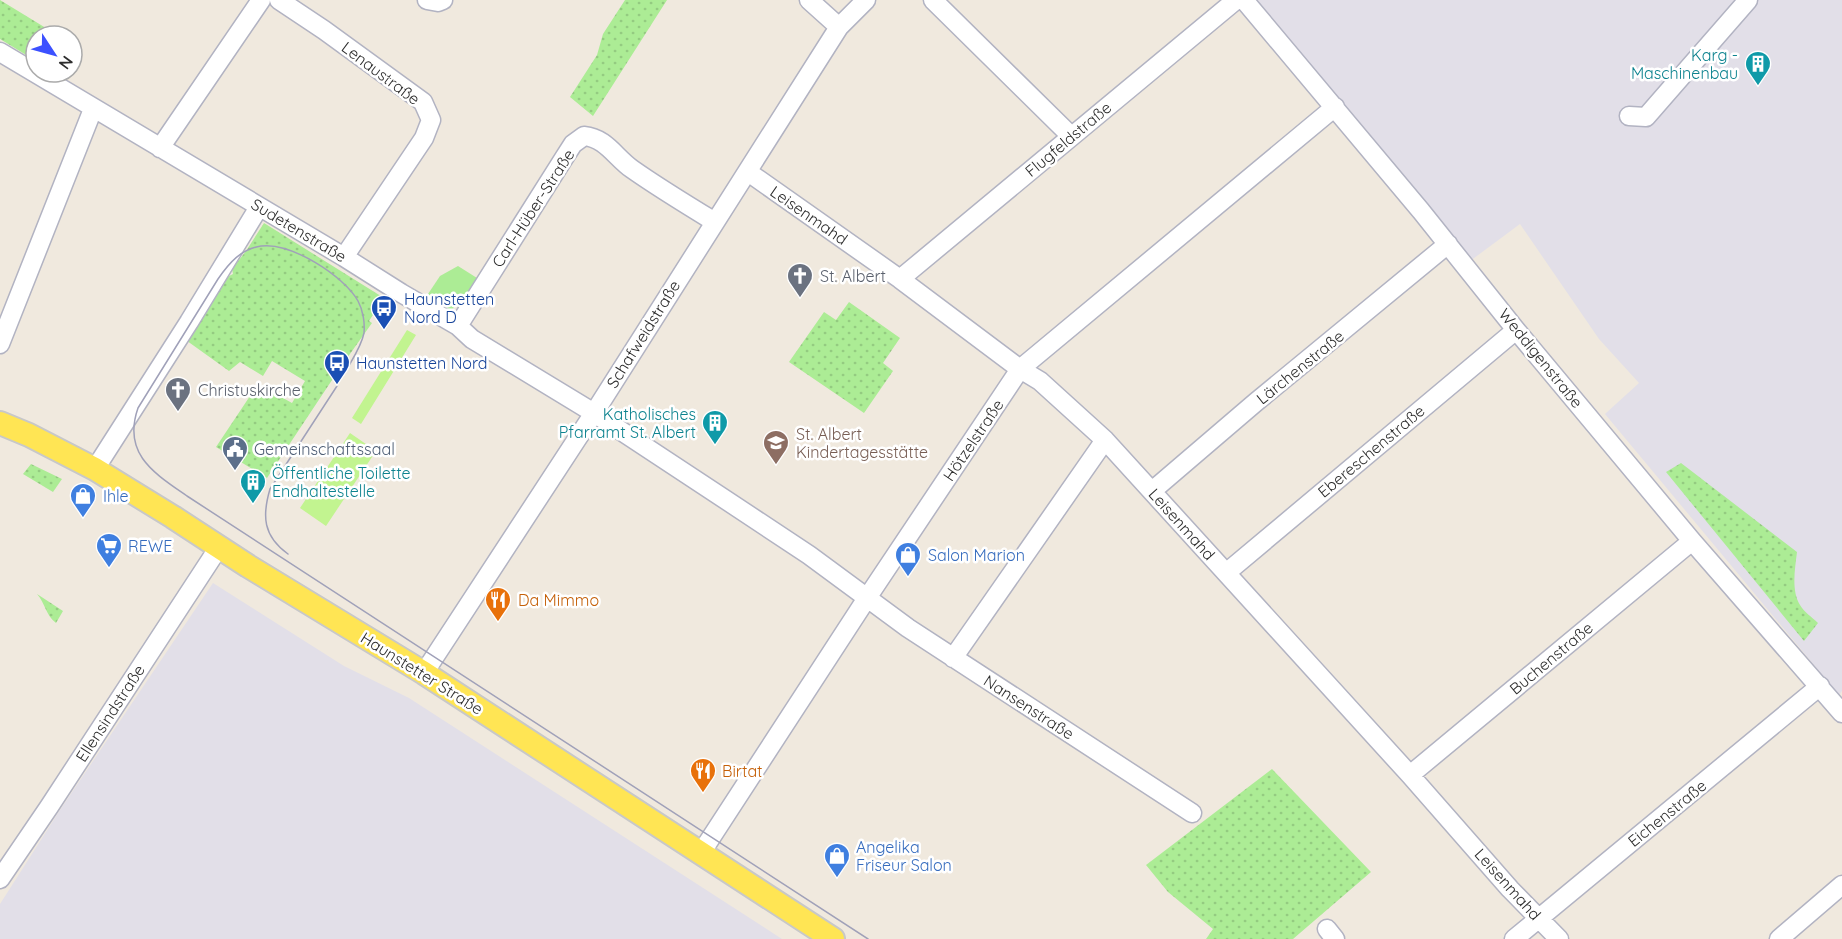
<svg xmlns="http://www.w3.org/2000/svg" width="1842" height="939" font-family="Quicksand,sans-serif">
	<style>
		.industrial { fill: #e2dfe8 }
		.grass { fill: url(#grass-dots) }
		.park { fill: #acec95 }
		.pitch { fill: #c2f490 }
		.lines { fill: none; stroke-linecap: round; stroke-linejoin: round }
		.minor-casing { stroke: #b2b3c2; stroke-width: 21 }
		.major-casing { stroke: #c8c8c8; stroke-width: 26 }
		.minor { stroke: #fff; stroke-width: 18 }
		.major { stroke: #ffe554; stroke-width: 22 }
		.tram { stroke: #a0a1b9; stroke-width: 1.5 }
		.labels { text-anchor: middle; stroke-width: 5; stroke-linejoin: round; paint-order: stroke }
		.culture-label { font-size: 16px; fill: #0d838f; stroke: #fff; text-anchor: end }
		.street-label { font-size: 16px; fill: #2d2d2d; stroke: #fff }
		.worship-label { font-size: 16px; fill: #5b616d; stroke: #fff; text-anchor: start }
		.transit-label { font-size: 16px; fill: #164399; stroke: #fff; text-anchor: start }
		.education-label { font-size: 16px; fill: #785e54; stroke: #fff; text-anchor: start }
		.service-label { font-size: 16px; fill: #4e5e75; stroke: #fff; text-anchor: start }
		.shop-label { font-size: 16px; fill: #366cbe; stroke: #fff; text-anchor: start }
		.food-label { font-size: 16px; fill: #c56008; stroke: #fff; text-anchor: start }
	</style>
	<defs>
		<pattern id="grass-dots" width="8" height="8" patternUnits="userSpaceOnUse" patternTransform="scale(1.5)"><rect width="8" height="8" fill="#acec95"/><path d="M2 2h.1M6 6h.1" fill="none" stroke="#94cb81" stroke-width="1.8" stroke-linecap="round"/></pattern>
	</defs>
	<rect width="100%" height="100%" fill="#f0e9de"/>
	<path class="industrial" d="M1244,0h598v691l-3,4 -234,-281 34,-31 -40,-44 -79,-115 -62,46z
		M213,583l131,83 65,32 373,241h-782v-35l60,-94z"/>
	<path class="grass" d="M0,0l59,36h-23v25l-36,-22z
		M625,0h42l-74,116 -23,-19 27,-42 6,-21z
		M264,223l120,75 -15,23 3,2 -32,45 -73,110 -51,-31 42,-63 34,19 13,-22 -33,-20 -9,15 -23,-14 -11,9 -46,-33 40,-59 10,-5 -1,-5 14,-18z
		M849,302l51,36 -17,25 10,8 -29,42 -75,-51 35,-50 12,8z
		M1681,463l116,89c-2,17 -6,38 3,53 4,7 12,12 18,18l-14,18 -138,-169z
		M31,464l31,15 -9,13 -30,-18z
		M37,594l26,17 -7,12c-10,-7 -11,-20 -19,-29z
		M1272,769l99,103 -78,67h-87l7,-10 -45,-37 -22,-27z"/>
	<path class="park" d="M458,266l19,12 -14,22 -17,14 -22,-14 16,-24z"/>
	<path class="pitch" d="M407,330l9,5 -55,89 -9,-6z
		M350,433l26,18 -50,75 -26,-18z"/>
	<g class="lines">
		<defs>
			<path id="minor" d="M279,0l45,30 99,72 8,18 -7,18 -80,119
				M427,0l11,2 5,-2
				M809,0l30,27
				M933,0l138,136
				M1244,0l177,211 95,119 176,211 150,172
				M0,52l344,205 57,36 57,33 14,13 122,74 135,89 80,53 99,73 284,185
				M1629,116l17,1 102,-117
				M160,148l101,-148
				M748,172l152,107 120,90 20,12 65,59 305,335 100,114 49,50
				M900,279l336,-279
				M458,326l106,-168 9,-14 11,-8c22,2 31,21 48,33 27,19 55,36 83,53
				M0,344l93,-235
				M95,469l94,-147 70,-115
				M1152,491l104,-89 192,-158
				M1226,573l290,-243
				M953,658l152,-218
				M424,673l170,-260 245,-386 27,-27
				M1410,775l282,-234
				M701,853l166,-255 153,-229 315,-262
				M0,879l49,-72 170,-260
				M1327,929l8,10
				M1514,939l306,-253
				M1779,939l63,-54"/>
			<path id="major" d="M0,423l29,12 66,34 78,48 75,49 176,107 409,266"/>
		</defs>
		<use href="#minor" class="minor-casing"/>
		<use href="#major" class="major-casing"/>
		<use href="#minor" class="minor"/>
		<use href="#major" class="major"/>
		<path class="tram" d="M344,374c7,-13 17,-26 20,-41 1,-10 -1,-23 -6,-32 -14,-25 -67,-59 -97,-55 -20,3 -32,17 -43,33l-80,129c-16,46 16,65 49,88l681,443
			M288,554c-25,-18 -26,-38 -18,-65l67,-103"/>
	</g>
	<defs>
		<symbol id="building-pin" viewBox="-11 -11 22 30"><path d="M0 17L-7.5 6A9.5 9.5 0 1 1 7.5 6Z" fill="#0f9aa8" stroke="#fff"/><path d="M-4-6H4V6H1V3H-1V6H-4ZM-2.5-4.3h1.7v1.8h-1.7ZM.8-4.3h1.7v1.8H.8ZM-2.5-1h1.7V.8h-1.7ZM.8-1h1.7V.8H.8Z" fill="#fff"/></symbol>
		<symbol id="church-pin" viewBox="-11 -11 22 30"><path d="M0 17L-7.5 6A9.5 9.5 0 1 1 7.5 6Z" fill="#6b7280" stroke="#fff"/><path d="M-1.2-6h2.4v3.5h3.3v2.4h-3.3V6h-2.4V-.1h-3.3v-2.4h3.3Z" fill="#fff"/></symbol>
		<symbol id="bus-pin" viewBox="-11 -11 22 30"><path d="M0 17L-7.5 6A9.5 9.5 0 1 1 7.5 6Z" fill="#1a4fb4" stroke="#fff"/><path d="M-5-6H5V4H4V6H2V4H-2V6H-4V4H-5ZM-3.5-4V0h7V-4ZM-3.5 1.2v1.5H-2V1.2ZM2 1.2v1.5H3.5V1.2Z" fill="#fff"/></symbol>
		<symbol id="school-pin" viewBox="-11 -11 22 30"><path d="M0 17L-7.5 6A9.5 9.5 0 1 1 7.5 6Z" fill="#8d6e63" stroke="#fff"/><path d="M0-5L7-2L0 1L-7-2ZM-4 1L0 2.5L4 1V4Q0 6-4 4Z" fill="#fff"/></symbol>
		<symbol id="civic-pin" viewBox="-11 -11 22 30"><path d="M0 17L-7.5 6A9.5 9.5 0 1 1 7.5 6Z" fill="#5c6f8a" stroke="#fff"/><path d="M-.6-6.5H3V-4.5H.6V-3L4-1V1h2V6H-6V1h2V-1L-.6-3ZM-1.2 2.5V6h2.4V2.5Z" fill="#fff"/></symbol>
		<symbol id="shop-pin" viewBox="-11 -11 22 30"><path d="M0 17L-7.5 6A9.5 9.5 0 1 1 7.5 6Z" fill="#3f7fe0" stroke="#fff"/><path d="M-5-2.5h2.3a2.7 3.5 0 0 1 5.4 0H5L5.5 6h-11ZM-1.5-2.5h3a1.5 2.3 0 0 0-3 0Z" fill="#fff"/></symbol>
		<symbol id="supermarket-pin" viewBox="-11 -11 22 30"><path d="M0 17L-7.5 6A9.5 9.5 0 1 1 7.5 6Z" fill="#3f7fe0" stroke="#fff"/><path d="M-6-5.5h2.5l.6 2H6L4.5 2H-2.5L-4.4-4H-6ZM-1.5 3.2a1.3 1.3 0 1 0 .1 0ZM3 3.2a1.3 1.3 0 1 0 .1 0Z" fill="#fff"/></symbol>
		<symbol id="restaurant-pin" viewBox="-11 -11 22 30"><path d="M0 17L-7.5 6A9.5 9.5 0 1 1 7.5 6Z" fill="#e8710a" stroke="#fff"/><path d="M-5-6h1v4h1v-4h1v4h1v-4h1v5L-1.5 .5V6h-2V.5L-5-1ZM5-6V6H3V1.5H1.5Q1.5-4 5-6Z" fill="#fff"/></symbol>
	</defs>
	<g fill-rule="evenodd">
		<use href="#building-pin" x="1743" y="49" width="30" height="40"/>
		<use href="#church-pin" x="785" y="261" width="30" height="40"/>
		<use href="#bus-pin" x="369" y="293" width="30" height="40"/>
		<use href="#bus-pin" x="322" y="348" width="30" height="40"/>
		<use href="#church-pin" x="163" y="375" width="30" height="40"/>
		<use href="#building-pin" x="700" y="408" width="30" height="40"/>
		<use href="#school-pin" x="761" y="428" width="30" height="40"/>
		<use href="#civic-pin" x="220" y="434" width="30" height="40"/>
		<use href="#building-pin" x="238" y="467" width="30" height="40"/>
		<use href="#shop-pin" x="68" y="481" width="30" height="40"/>
		<use href="#supermarket-pin" x="94" y="531" width="30" height="40"/>
		<use href="#shop-pin" x="893" y="540" width="30" height="40"/>
		<use href="#restaurant-pin" x="483" y="585" width="30" height="40"/>
		<use href="#restaurant-pin" x="688" y="756" width="30" height="40"/>
		<use href="#shop-pin" x="822" y="841" width="30" height="40"/>
	</g>
	<g class="labels">
		<g class="culture-label">
			<text x="1738" y="61">Karg -<tspan x="1738" dy="18">Maschinenbau</tspan></text>
			<text x="696" y="420">Katholisches<tspan x="696" dy="18">Pfarramt St. Albert</tspan></text>
			<text x="272" y="479" text-anchor="start">Öffentliche Toilette<tspan x="272" dy="18">Endhaltestelle</tspan></text>
		</g>
		<g class="street-label">
			<text transform="translate(381 73) rotate(37)" y="6">Lenaustraße</text>
			<text transform="translate(1068 139) rotate(-40)" y="6">Flugfeldstraße</text>
			<text transform="translate(533 208) rotate(-57)" y="6">Carl-Hüber-Straße</text>
			<text transform="translate(809 215) rotate(35)" y="6">Leisenmahd</text>
			<text transform="translate(299 230) rotate(31)" y="6">Sudetenstraße</text>
			<text transform="translate(643 334) rotate(-58)" y="6">Schafweidstraße</text>
			<text transform="translate(1541 358) rotate(51)" y="6">Weddigenstraße</text>
			<text transform="translate(1300 367) rotate(-39)" y="6">Lärchenstraße</text>
			<text transform="translate(973 440) rotate(-56)" y="6">Hötzelstraße</text>
			<text transform="translate(1371 451) rotate(-40)" y="6">Ebereschenstraße</text>
			<text transform="translate(1182 524) rotate(48)" y="6">Leisenmahd</text>
			<text transform="translate(1551 658) rotate(-40)" y="6">Buchenstraße</text>
			<text transform="translate(422 673) rotate(32)" y="6">Haunstetter Straße</text>
			<text transform="translate(1029 707) rotate(33)" y="6">Nansenstraße</text>
			<text transform="translate(110 713) rotate(-57)" y="6">Ellensindstraße</text>
			<text transform="translate(1667 813) rotate(-39)" y="6">Eichenstraße</text>
			<text transform="translate(1508 884) rotate(48)" y="6">Leisenmahd</text>
		</g>
		<g class="worship-label">
			<text x="820" y="282">St. Albert</text>
			<text x="198" y="396">Christuskirche</text>
		</g>
		<g class="transit-label">
			<text x="404" y="305">Haunstetten<tspan x="404" dy="18">Nord D</tspan></text>
			<text x="356" y="369">Haunstetten Nord</text>
		</g>
		<g class="education-label">
			<text x="796" y="440">St. Albert<tspan x="796" dy="18">Kindertagesstätte</tspan></text>
		</g>
		<g class="service-label">
			<text x="254" y="455">Gemeinschaftssaal</text>
		</g>
		<g class="shop-label">
			<text x="103" y="502">Ihle</text>
			<text x="128" y="552">REWE</text>
			<text x="928" y="561">Salon Marion</text>
			<text x="856" y="853">Angelika<tspan x="856" dy="18">Friseur Salon</tspan></text>
		</g>
		<g class="food-label">
			<text x="518" y="606">Da Mimmo</text>
			<text x="722" y="777">Birtat</text>
		</g>
	</g>
	<g transform="translate(54 54) rotate(126)"><circle r="28" fill="#ffffff" stroke="#ababab" stroke-width="1.5"/>
	<path d="M0-4.5L10 22L0 15L-10 22Z" fill="#3c51ff"/>
	<text y="-9" font-size="16" font-weight="bold" text-anchor="middle" fill="#2d2d2d">N</text>
	</g>
</svg>
